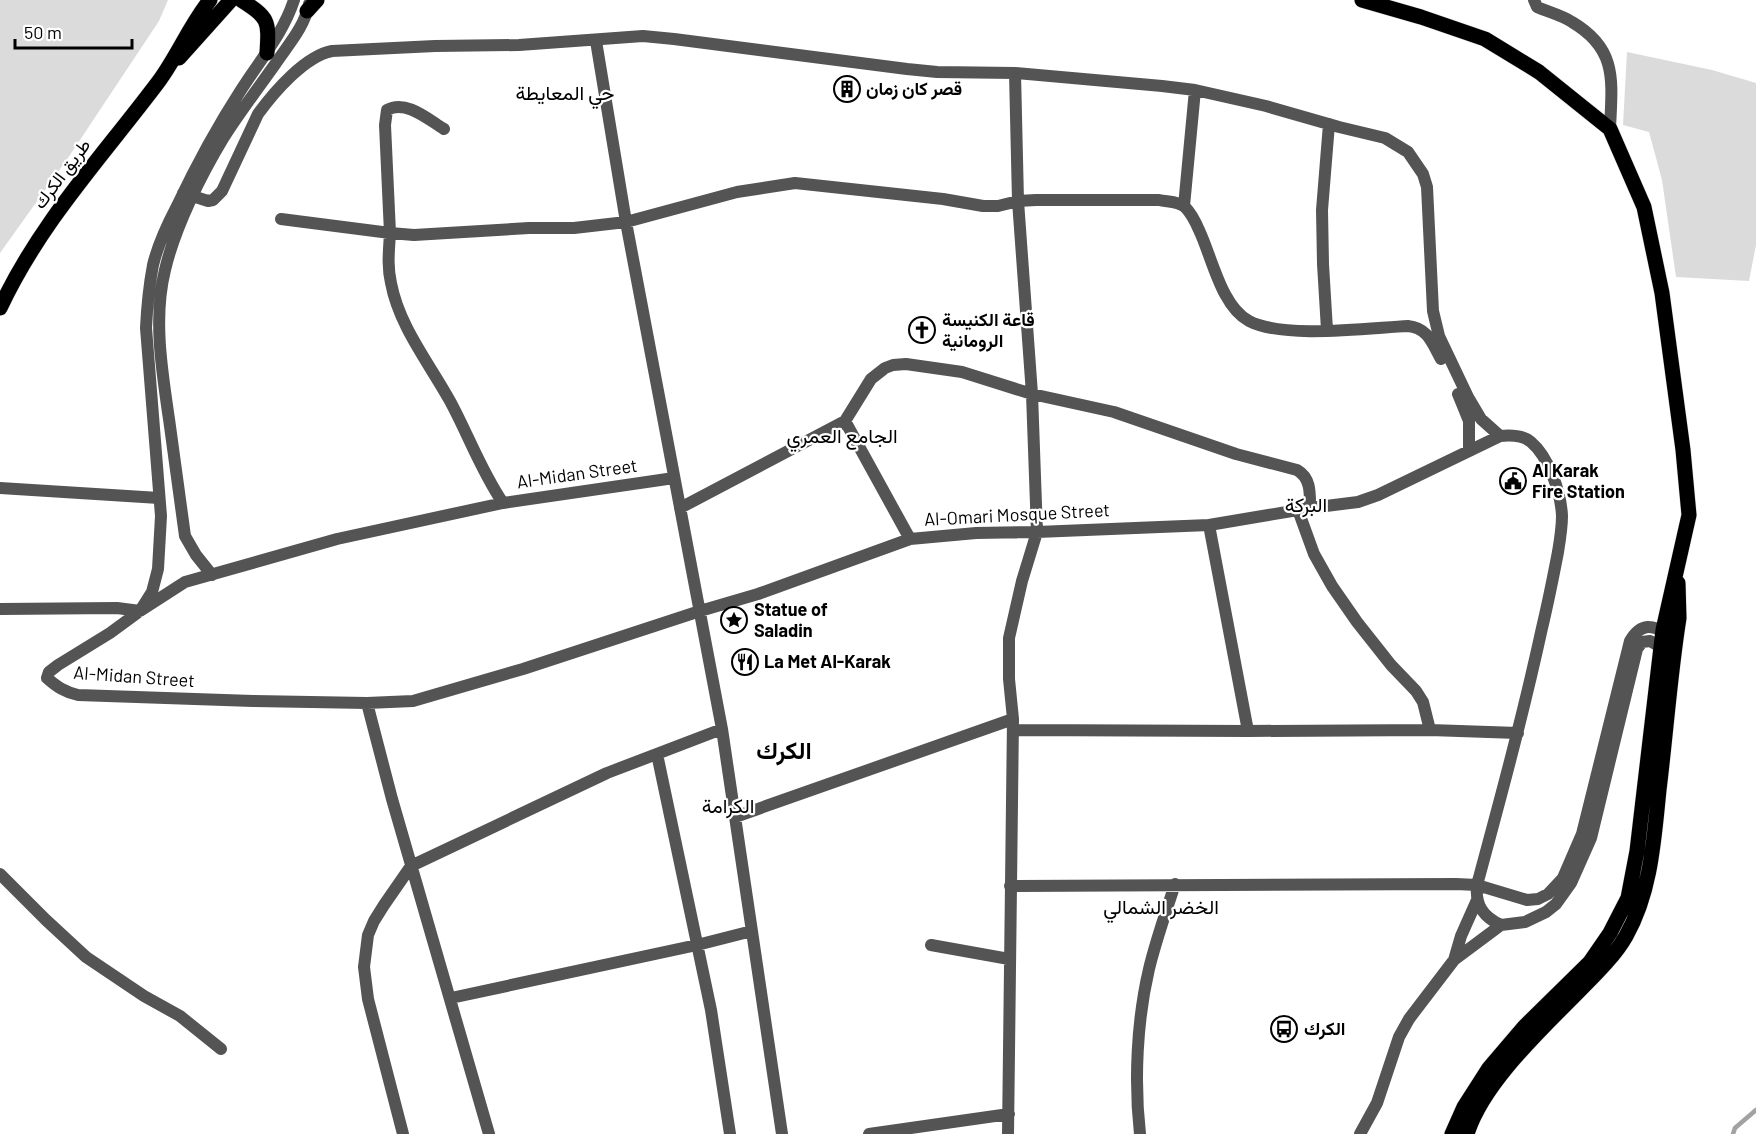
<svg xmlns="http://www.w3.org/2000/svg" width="1756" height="1134" font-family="Barlow,Vazirmatn,sans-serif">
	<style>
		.green { fill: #dbdbdb }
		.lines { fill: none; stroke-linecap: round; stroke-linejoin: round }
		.stream { stroke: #a2a2a2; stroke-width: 4.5 }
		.primary-casing { stroke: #dbdbdb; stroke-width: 16 }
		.minor { stroke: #545454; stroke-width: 12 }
		.primary { stroke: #000; stroke-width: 15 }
		.labels { text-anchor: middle; stroke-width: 4.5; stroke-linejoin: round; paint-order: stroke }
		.poi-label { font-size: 18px; font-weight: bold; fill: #000; stroke: #fff; text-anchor: start }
		.street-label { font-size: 18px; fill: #000; stroke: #fff }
		.neighbourhood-label { font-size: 20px; fill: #000; stroke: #fff }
		.district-label { font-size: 24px; font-weight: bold; fill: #000; stroke: #fff }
	</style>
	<rect width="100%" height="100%" fill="#fff"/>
	<path class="green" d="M0,0h168l-9,21 -89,134 -70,98z
		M1627,52l85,18 44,13v162l-7,36 -73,-4 -14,-97 -13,-48 -26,-7z"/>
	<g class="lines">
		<path class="stream" d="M1733,1134l2,-6 21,-18"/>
		<defs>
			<path id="primary" d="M241,0c28,18 28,20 26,53
				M1362,0l59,17 64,22 54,33 71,57 34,78 18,86 21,157 6,65 -26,115 -26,221 -9,47 -18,35 -20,29 -66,65 -35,41 -25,39 -12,27
				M307,11l10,-11
				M179,58l52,-58
				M0,308c41,-87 102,-151 159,-227 19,-26 31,-56 51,-81
				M1467,1134c16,-52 77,-107 115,-146 15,-15 34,-34 44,-52 25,-44 28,-97 33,-146 7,-57 11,-115 20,-172l-1,-35"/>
		</defs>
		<use href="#primary" class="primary-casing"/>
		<path class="minor" d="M1534,0l3,7c11,5 24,8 35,15 46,27 40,59 38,107
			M596,41l30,181 96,507 60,405
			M183,193l25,8 5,-1 9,-9 36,-77c16,-22 47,-58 74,-63l103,-5 84,-1 124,-9 31,3 233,30 30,3 78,1 147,13 33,4 71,16 73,21 46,11 23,14 15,22 4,13 6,124 6,25 29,61 13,22 19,17
			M1184,206l11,-116
			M281,219l109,14 -5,-108 2,-15c19,-11 42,10 57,19
			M1327,330l-4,-66 -1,-54 7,-86
			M1458,394l11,27v30
			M845,421l65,118
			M674,478l-171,25 -166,36 -152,43 -45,29 -30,22 -52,32 -9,7 -2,6c10,9 18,14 31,17l175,6 114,2 46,-2 110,-32 177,-58 58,-17 152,-55 66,-6 61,-1 172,-7 101,-17 48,-6 20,-7 122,-59c10,-1 23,-1 31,6 18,15 30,51 31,74 0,12 -2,24 -4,36 -5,26 -10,51 -16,76 -19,87 -42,172 -65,257 -2,20 6,32 24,40
			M0,488l159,10
			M503,503c-22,-32 -35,-69 -53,-102 -21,-38 -51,-75 -59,-118 -4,-17 -2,-33 -1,-50l24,2 115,-7h45l52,-6 111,-30 58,-9 148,16 40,7h15l20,-5 18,-1h123c8,2 19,1 26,7 6,6 11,16 14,23 13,27 22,76 50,91 34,18 119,7 159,5 20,2 24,17 33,33
			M680,508l165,-87 26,-42 14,-11 8,-3 13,-1 56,8 70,22 82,18 122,42 61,16c14,8 13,23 13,38
			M1298,510l16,44 18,32 25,36 34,43 25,26 7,11 7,28
			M1209,525l39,206
			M212,575l-16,-20 -11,-19c-5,-39 -11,-78 -16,-117 -7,-48 -16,-101 -4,-149 10,-43 36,-95 59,-133 16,-25 35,-50 52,-74 12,-18 29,-37 33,-59
			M0,609l117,-1 23,3 12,-19 6,-23 3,-53 -15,-188c1,-21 3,-42 7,-63 5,-21 14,-40 24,-59 19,-40 40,-79 64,-116 19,-30 42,-56 53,-90
			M367,703l25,96 97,335
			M1013,730l235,1 182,-1 88,3
			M657,754l54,256 19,124
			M735,817l278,-98
			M0,874l46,46 40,37 58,39 36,20 41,33
			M1010,886l446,-2 21,1 50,15 11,-1 10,-5 15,-16 19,-44 48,-193c11,-19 23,-16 39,-7
			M931,945l78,14
			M1454,960l7,-24 16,-36
			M451,998l246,-53 55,-14
			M403,1134l-35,-135 -4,-32 4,-32 6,-14 10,-16 27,-39 196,-93 115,-44
			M869,1134l140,-20
			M1008,1134l5,-415 -4,-40v-41l13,-57 15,-49 -5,-138 -14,-193 -3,-128
			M1140,1134c-6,-53 -3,-114 9,-165 7,-29 17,-57 26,-85
			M1360,1134l17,-31 22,-66 10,-18 45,-59 47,-35 24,-3 21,-10 10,-8 15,-21 20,-45 46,-189 5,-7 8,-1 18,10"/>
		<use href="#primary" class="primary"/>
	</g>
	<defs>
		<symbol id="building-ring" viewBox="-11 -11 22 22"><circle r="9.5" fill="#fff" stroke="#000" stroke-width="1.5"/><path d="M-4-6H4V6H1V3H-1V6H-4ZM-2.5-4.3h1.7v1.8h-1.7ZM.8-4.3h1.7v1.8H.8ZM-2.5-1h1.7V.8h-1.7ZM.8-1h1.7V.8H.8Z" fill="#000"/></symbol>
		<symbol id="church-ring" viewBox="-11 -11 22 22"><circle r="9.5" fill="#fff" stroke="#000" stroke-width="1.5"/><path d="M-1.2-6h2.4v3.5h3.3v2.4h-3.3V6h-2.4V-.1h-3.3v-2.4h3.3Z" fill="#000"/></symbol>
		<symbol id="civic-ring" viewBox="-11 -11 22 22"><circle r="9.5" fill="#fff" stroke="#000" stroke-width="1.5"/><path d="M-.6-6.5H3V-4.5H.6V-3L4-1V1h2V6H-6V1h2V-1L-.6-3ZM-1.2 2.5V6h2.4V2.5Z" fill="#000"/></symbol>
		<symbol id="sight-ring" viewBox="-11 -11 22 22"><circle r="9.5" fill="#fff" stroke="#000" stroke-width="1.5"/><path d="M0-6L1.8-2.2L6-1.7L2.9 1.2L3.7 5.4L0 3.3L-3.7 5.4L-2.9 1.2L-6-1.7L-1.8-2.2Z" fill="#000"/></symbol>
		<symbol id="restaurant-ring" viewBox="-11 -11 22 22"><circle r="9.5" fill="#fff" stroke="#000" stroke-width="1.5"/><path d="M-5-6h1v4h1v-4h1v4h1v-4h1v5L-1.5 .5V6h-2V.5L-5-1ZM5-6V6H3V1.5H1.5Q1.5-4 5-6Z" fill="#000"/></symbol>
		<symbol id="bus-ring" viewBox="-11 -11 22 22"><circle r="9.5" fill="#fff" stroke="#000" stroke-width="1.5"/><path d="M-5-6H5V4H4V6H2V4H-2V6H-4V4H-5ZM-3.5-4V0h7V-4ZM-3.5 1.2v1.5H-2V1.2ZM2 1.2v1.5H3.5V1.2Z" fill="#000"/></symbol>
	</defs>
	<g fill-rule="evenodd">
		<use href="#building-ring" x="832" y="74" width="30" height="30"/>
		<use href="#church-ring" x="907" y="315" width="30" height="30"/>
		<use href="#civic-ring" x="1498" y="466" width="30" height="30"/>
		<use href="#sight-ring" x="719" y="605" width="30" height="30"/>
		<use href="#restaurant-ring" x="730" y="647" width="30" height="30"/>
		<use href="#bus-ring" x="1269" y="1014" width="30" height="30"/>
	</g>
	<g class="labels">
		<g class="poi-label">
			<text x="866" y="95">قصر كان زمان</text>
			<text x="942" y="326">قاعة الكنيسة<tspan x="942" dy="21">الرومانية</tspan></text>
			<text x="1532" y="477">Al Karak<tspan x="1532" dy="21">Fire Station</tspan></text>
			<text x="754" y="616">Statue of<tspan x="754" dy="21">Saladin</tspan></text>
			<text x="764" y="668">La Met Al-Karak</text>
			<text x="1304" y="1035">الكرك</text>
		</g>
		<g class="street-label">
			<text transform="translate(62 174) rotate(-53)" y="6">طريق الكرك</text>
			<text transform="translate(577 474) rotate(-8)" y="6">AI-Midan Street</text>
			<text transform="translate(1017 515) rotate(-3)" y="6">AI-Omari Mosque Street</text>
			<text transform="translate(134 677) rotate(4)" y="6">AI-Midan Street</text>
		</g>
		<g class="neighbourhood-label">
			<text x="565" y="100">حي المعايطة</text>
			<text x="842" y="443">الجامع العمري</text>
			<text x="1306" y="512">البركة</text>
			<text x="728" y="813">الكرامة</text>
			<text x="1161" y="914">الخضر الشمالي</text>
		</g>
		<g class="district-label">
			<text x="784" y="759">الكرك</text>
		</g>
	</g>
	<path d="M15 39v9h117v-9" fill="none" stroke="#000000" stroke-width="3"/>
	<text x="24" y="39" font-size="18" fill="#000000" stroke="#ffffff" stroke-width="4.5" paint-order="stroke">50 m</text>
</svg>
